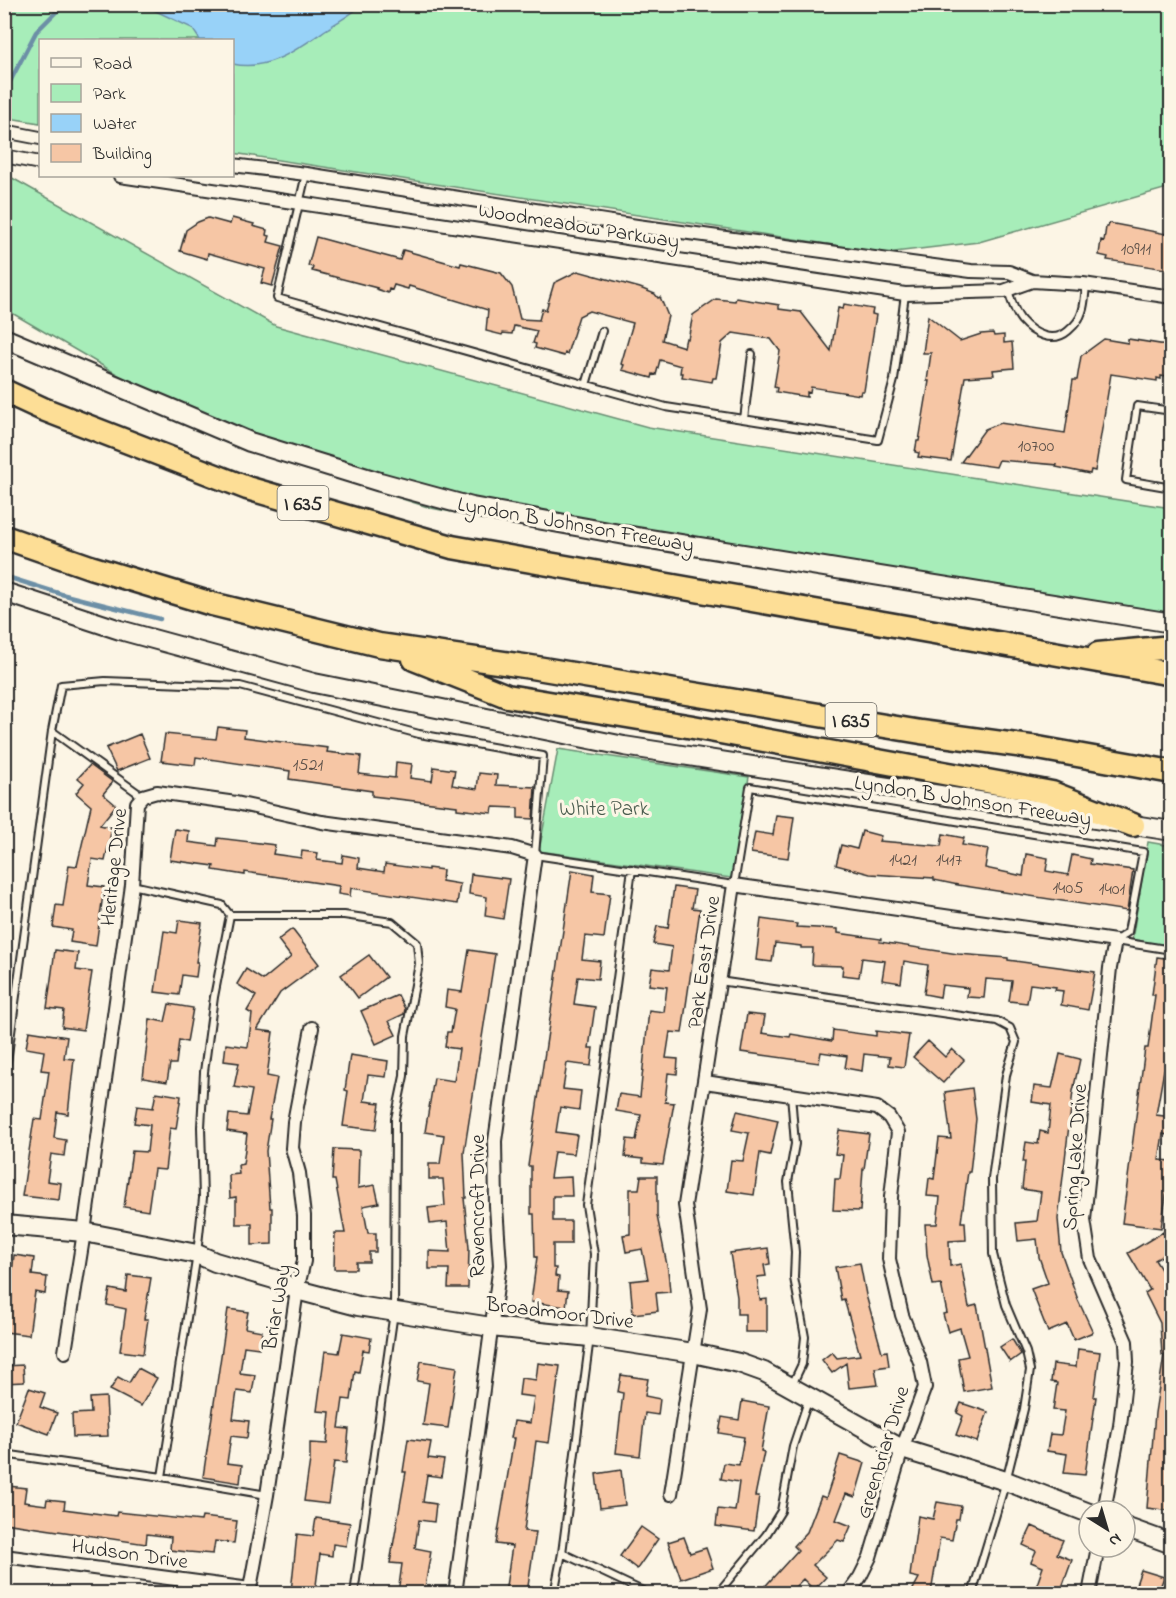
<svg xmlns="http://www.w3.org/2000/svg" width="1176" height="1598" font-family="'Indie Flower',sans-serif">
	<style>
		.green { fill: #a7edb9; stroke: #698c72; stroke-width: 1.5 }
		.water { fill: #98d2f8; stroke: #6c8fa6; stroke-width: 1.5 }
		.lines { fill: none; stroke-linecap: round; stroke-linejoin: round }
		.stream { stroke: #6c8fa6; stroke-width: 4.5 }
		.building { fill: #f6c6a5; stroke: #2b2b2b; stroke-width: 1.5 }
		.lane-casing { stroke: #2b2b2b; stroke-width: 10 }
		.street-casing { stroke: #2b2b2b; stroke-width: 16 }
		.secondary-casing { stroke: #2b2b2b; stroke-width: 22 }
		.highway-casing { stroke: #2b2b2b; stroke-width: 27 }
		.lane { stroke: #fcf5e5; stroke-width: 6 }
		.street { stroke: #fcf5e5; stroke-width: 12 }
		.secondary { stroke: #fcf5e5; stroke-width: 18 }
		.highway { stroke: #fdde96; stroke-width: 22 }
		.labels { text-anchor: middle; stroke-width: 6; stroke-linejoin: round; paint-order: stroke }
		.number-label { font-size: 18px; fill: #5e524a }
		.shield { fill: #fcf5e5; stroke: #6a6863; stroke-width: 1.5 }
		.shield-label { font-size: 20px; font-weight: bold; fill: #2b2b2b }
		.street-label { font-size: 21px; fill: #2b2b2b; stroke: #fcf5e5 }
		.park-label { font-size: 21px; fill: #4a5c4e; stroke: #fcf5e5 }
	</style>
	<rect width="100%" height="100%" fill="#fcf5e5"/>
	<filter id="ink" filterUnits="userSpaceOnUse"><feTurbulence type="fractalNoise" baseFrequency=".0167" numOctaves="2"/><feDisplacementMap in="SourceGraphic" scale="12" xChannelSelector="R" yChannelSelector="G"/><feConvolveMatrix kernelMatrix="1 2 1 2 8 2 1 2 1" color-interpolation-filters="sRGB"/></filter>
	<g filter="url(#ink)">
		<path class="green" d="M4,5h1167v182l-192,55 -93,11 -653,-100 -1,-113h-192v83l-25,-4 -10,-4z
			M5,174l271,152 372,101 523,81v118l-663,-103 -77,-15 -182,-57 -244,-142z
			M558,749l191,28 -18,101 -192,-27z
			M1148,842l23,4v75l-5,24 -34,-5z"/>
		<path class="water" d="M143,5h218c-9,10 -23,16 -34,24 -28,19 -59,43 -94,35l-1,-24h-32l-8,-12z"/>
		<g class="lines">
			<path class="stream" d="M4,93l32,-61 28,-28
				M4,576l57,18 99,25"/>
		</g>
		<path class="building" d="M208,218l22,6 2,-6 22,6 -1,2 14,4 -1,5 4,1 -2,6 15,4 -11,40 -11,-3 4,-14 -57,-16 -1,6 -27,-8 6,-21 12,-8z
			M1109,223l63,12v35l-65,-10 1,-3 -9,-2 2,-15 3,1 2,-14h2z
			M316,237l84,23 3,-10 57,16 1,-3 40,10 11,14 8,32 19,1 3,-11 4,1 8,-27 24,-12 62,17 15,6 3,4 2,-1 8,19 -6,24 22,7 2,-9 2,1 5,-24 23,-16 19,2 1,-3 43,7v4l22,3 30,39 7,-43 5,1 1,-5 29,5 -1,5 4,1 -12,76h-3l-1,4 -49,-8 -1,6 -3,-1v5l-31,-5 1,-4 -3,-1 6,-36 -9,-12 -38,-6 -11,10 -6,35h-3l-1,4 -30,-5 1,-4h-3l1,-7 -21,-6 -4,15 -3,-1 -1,4 -30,-8 2,-5 -3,-1 12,-41 -44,-12 -10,5 -12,38 -2,-1 -1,3 -29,-8 1,-4 -3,-1 4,-12 -23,-5 -2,8 -9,-1 -1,2 -16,-4 2,-21 -79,-24 -1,3 -14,-4 -2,5 -3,-1 -1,4 -12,-4 1,-1 -65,-17 1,-4 -5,-1z
			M928,316l32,25 21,-7 12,-1 1,3 10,-1v8l8,-1 2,26 -21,2 1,5 -29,2 -14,84 -33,-4 1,-4 -4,-1 2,-11h2l10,-60h-2l4,-28h-8z
			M1104,339l24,4v-4l44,7v32l-11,-2v3l-4,-1v3l-46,-7 -16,97 -4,-1 -1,4 -34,-7 1,-2 -58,-5 -3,7 -35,-5 24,-33 15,-6 65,10 8,-53h4l4,-24z
			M218,727l27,3 -1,7 84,11 -1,4 34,4 -2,18 36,4 1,-16 16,2 -2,14 22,3 2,-14 21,3 -3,15 25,4 2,-16 18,2 -1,10 39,2 -2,32 -15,-1v-10l-25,-1 -1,6 -35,-4v-3l-85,-10v-5l-83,-12 1,-8 -94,-14 -1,8 -34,-4 4,-27 51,5z
			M140,734l10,24 -33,13 -11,-23z
			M90,765l23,17 -10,12 13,11 -16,20 12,3 -7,33 -13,-2 -4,26 16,2 -8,59 -26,-4 2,-12 -19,-3 3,-22 7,1 6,-41 8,1 14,-60 -15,-13 8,-10 -6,-5z
			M776,815l18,2 -6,41 -37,-5 4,-21 18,3z
			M175,829l14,2 -1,11 29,4 1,-8 57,7 -2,9 28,4 1,-7 16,2 -1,7 25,3 1,-8 16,3 -1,10 26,4 1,-8 43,6v-2l15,2 -1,11 18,3 -3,20 -106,-16 -1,8 -12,-2 1,-8 -94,-14v3l-32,-5 1,-4 -44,-6z
			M862,831l19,5 -2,5 62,5 2,-12 21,4 -2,7 26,4 -3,19 38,8 3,-22 22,4 -2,13 22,4 4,-20 19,4 -1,5 43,6 -6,41 -169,-26 -24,-5v-2l-64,-4 -34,-9 5,-20 16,4z
			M572,870l22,4 -2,18 18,2 -6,44 -19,-2 -3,23 18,2 -2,18 -20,-2 -4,27 21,3 -6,41h4l-2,18 -24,-3 -4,26 18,2 -2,19 -19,-3 -4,25 21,3 -3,19 -20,-2 -4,26 21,-1 1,19h-19v25h18v23h-18v24h3l-1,8 4,1 -1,13 10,1 -2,16 -35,-5 6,-45h-2l-1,-43h-3v-48h-3z
			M471,874l38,5 -6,40 -18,-3 2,-19 -18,-3z
			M674,887l21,3 -3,18 8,1 -18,124 -12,-1 -4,26 12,1 -1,15 -9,-1 -3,29 9,1 -11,62 -20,-2v-4l-18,-2 2,-18 9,1 5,-25 -25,-4 3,-17 21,3 9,-87 15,2 3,-25 -18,-2 3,-17 17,2 3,-23 -19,-3 4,-18 11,2z
			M761,919l36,5 -1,3 42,2v4l43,6 -1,3 78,12 50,4v2l87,12 -7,38 -27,-5 2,-14 -8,-1 1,-3 -26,-3 -3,19 -18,-2 3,-20 -26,-2 -2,19 -17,-1 1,-9 -26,-3 -2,12 -16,-3 4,-29 -24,-4 -3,22 -19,-3 3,-19 -23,-3 -3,19 -17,-2 1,-9 -31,-1 1,-17h-12v-2l-26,-3 -3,19 -16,-2z
			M179,920l23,3 -6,39h2l-2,15 -14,-2 -3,20 -24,-3 9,-61 13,2z
			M292,929l27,35 -39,29 -23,37 16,2 -6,44 10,2 -8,41h2l-5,32 4,57h2v36l-20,1v-21h-16v-27l-6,1 -1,-23 10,-1 -1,-9 5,-1 4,-30 -20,-3 2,-17 18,2 5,-26 -18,-3 5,-24 -15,-2 2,-17 22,3 4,-33 -5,-3 9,-15 -19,-12 9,-15 17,11 28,-23 -13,-17z
			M55,950l23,3 -2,17 16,2 -9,58 -21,-3 2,-17 -17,-2z
			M469,950l26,4 -31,199 2,45h-2l5,50 -1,40h-20l1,-19h-20v-18l21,1 -3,-30 -17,2 -2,-16 17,-2 -2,-27h-14v-15h11l4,-29 -19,-3 9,-54 20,3 5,-32 -14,-2 2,-15h4l4,-23 -10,-2 2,-17 15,2z
			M369,955l17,22 -28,21 -17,-23z
			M1157,957l15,2v78l-3,14 3,1v20l-8,-2 -8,45 16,2v19l-9,-2 -4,26 13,1v23l-4,-1 -7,45 -39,-5 23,-175h3l7,-53h-3z
			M398,995l7,14 -1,5 -15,7 7,14 -20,9 -15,-33z
			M169,1004l24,4 -6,34 -8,-2 -3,24h-6l-3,18 -24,-4 7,-59 15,3z
			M747,1014l18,2 -3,17 28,4 1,-3 41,7 1,-11 43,6v-5l33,4 -5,32 -15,-2 1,-8 -26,-3 -2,17 -17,-3 2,-12 -26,-4 -2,11 -78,-11z
			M29,1031l38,6 -3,21 10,1 -6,55 -11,-2 -3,26 12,2 -2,16 -13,-2 -4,27 14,2 -2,17 -37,-4 12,-77 8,1 7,-49 -8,-1 3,-19 -18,-3z
			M928,1041l17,16 7,-8 12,11 -21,23 -30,-26z
			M1060,1054l20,5 -7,32 -15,128 3,33 17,48 15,32 -19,8 -7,-16 -19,8 -17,-43 17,-6 -9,-26 -2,-18 -19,2 -2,-18 21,-2 4,-29 -19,-3 3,-27h-2l3,-20 12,2 2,-13 8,2 3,-28 -19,-3 2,-16 18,2z
			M350,1055l38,6 -2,16 -18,-2 -4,26 16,2 -4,27 -33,-4 5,-35 -3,-1z
			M972,1088l4,31 -6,53h-2l-7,50h4l1,18 -17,1 1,25 11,-2 8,43 8,-2 15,82 -28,5 -6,-34 10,-2 -8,-28 -12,4 -5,-18 4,-1 -6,-29 -8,1 -6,-30 -2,-31h12l3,-27 -13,-1 2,-18 5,1 5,-41 12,1 -6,-47z
			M156,1092l25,4 -5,33 -6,-1 -5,42 -11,-1 -6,42 -24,-4 8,-56 15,1 3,-27 -16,-2 3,-17 16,2z
			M737,1111l41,9 -8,35 -10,-2 -6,42 -27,-4 4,-31 12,1 6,-28 -17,-3z
			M839,1130l30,4 -5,35h-1l-3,42 -27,-1 2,-31h5l3,-24 -8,-1z
			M334,1149l25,1 -1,38 17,-3 4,18 -16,3 5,27h8v19h-7v10h-13v7h-22l1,-36h10l-10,-53h-3z
			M641,1176h16v40l11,54 2,22 -14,1 2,18 -25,3 -3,-33 18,-2 -6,-30 -16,3 -3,-17 7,-1v-45h9z
			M1163,1232l9,16v2l-17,10 17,27v224l-25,-3 8,-95 9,-58h-2l-2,-32 -15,-30 5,-3 -22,-37z
			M768,1248l2,16 -6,1 2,11 -9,1 3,23 7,-1v33h-22v-18h-8v-17l-7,-44z
			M14,1255l20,3 -2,17 15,2 -2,17 -10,-2 -6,43 -24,-3z
			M860,1263l6,32 16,57 5,-1 2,15 -14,2 3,17 -29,3 -3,-25 -14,10 -10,-13 10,-8 5,6 23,-3 -16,-56 -3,1 -6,-33z
			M128,1275l23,3 -7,41h4l-5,35 -23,-3 6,-42 -19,-4 3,-16 16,3z
			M228,1309l20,3 -3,16 17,3 -3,17 -15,-2 -4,27 15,2 -3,18 -15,-2 -4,28 16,2 -2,17 -16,-2 -4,27 15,2 -2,18 -37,-6z
			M343,1333l28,5 -2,13 -6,-1 -4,22 -4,-1 -4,29 -8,-1 -4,29 10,1 -3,34 -12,-1 -6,42 -24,-3 6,-41v-17l17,1 3,-32 -13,-1 8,-60 14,2z
			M1012,1339l9,15 -11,8 -10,-15z
			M1078,1349l22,3 -6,45h2l-11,78 -21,-2 3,-19 -20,-3 3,-17 11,1 4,-24 -12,-1 4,-27 -6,-1 2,-18 23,3z
			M421,1361l36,6 -9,61 -25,-3 6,-42 -12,-2z
			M538,1363l22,3 -11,77 -13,-2 -12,90 12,1 -9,61h-22l7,-47 -16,-2 18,-106h-3l3,-17 16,2 4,-26 -15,-2 2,-17 15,2z
			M23,1365l1,17 -20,1v-17z
			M138,1368l19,10 -16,28 -31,-16 8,-13 11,6z
			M621,1375l27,4 -3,17 15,3 -2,16 -13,-2 -5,43 -24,-3 7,-60 -5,-1z
			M29,1388l16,5 -5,14 17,6 -8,21 -33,-12z
			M106,1397l2,39 -35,1 -1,-23 19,-1 -1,-15z
			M742,1401l27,5 -8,45 3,1 -9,44h4l-5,35 -38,-5 2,-17 17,2 4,-29 -18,-3 3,-16 15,2 5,-28 -25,-4 3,-16 17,3z
			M961,1403l27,9 -11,30 -21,-7 7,-19 -6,-3z
			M408,1439l23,3 -3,16 16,2 -3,17 -14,-2 -4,27 13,2 -2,18 -15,-2 -4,28 16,3 -7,42h-26l4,-29 -12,-1 16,-91h-3z
			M840,1455l25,8 -10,34 -9,-3 -10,26 15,6 -7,16 -6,-2 -25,25 13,12 -12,13 -11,-11 -14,14h-30l39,-43 -4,-4 13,-14 14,-36 5,2z
			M621,1470l4,35 -25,3 -4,-34z
			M8,1486l18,2 -2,14 22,3 1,-6 18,2 -1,8 52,7 1,-4 84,9 1,-4 35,4 -3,22 -19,-2 -2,13 -25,-2 -18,-2 1,-13 -24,-3 -1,10 -142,-21v-20z
			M937,1502l24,4 -2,13h-3l-4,21 -12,-2 -9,55h-20l8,-15 -9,-2 8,-60 15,3z
			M316,1518l34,5 -4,23 -13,-2 -1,12 -12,-2 -5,39 -24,-1 6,-58 16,2z
			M1032,1526l31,14 -6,14 15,6 -12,33h-26l9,-26 -12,-5 5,-11 -13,-6z
			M641,1527l17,12 -21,30 -17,-13z
			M684,1537l6,16 16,-5 7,20 -32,11 -13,-37z
			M1141,1570l23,7 -6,16h-25z"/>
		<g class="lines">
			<defs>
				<path id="lane" d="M306,174l-29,124 389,109 212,33 16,-60 11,-86
					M1008,290c3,10 6,21 13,30 12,14 32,24 47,11 6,-5 12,-12 14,-19 3,-8 3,-19 4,-27
					M586,385l16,-54
					M1172,411l-35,-5 -11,74 46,8
					M744,419l8,-65
					M52,731l90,65
					M132,885l90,20 8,10 -16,82 -10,75 -3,55 2,71 -6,56 -35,223
					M230,915h114l48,7 25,21 2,21 -14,72 -1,40 -9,43 -1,193 -40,282
					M1115,941l57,9
					M719,981l278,40 13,7 6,14 -10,33 -14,104 1,75 13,51 20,47 4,18 -6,39 -18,72 -34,113
					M4,1084l48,-353 9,-46 44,-4 135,5 179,48 124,22 -8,99 199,30 16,-98 393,65 -15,80 -13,9
					M791,1094l4,50 -7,38 7,70 -1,26 11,59 -3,27 -10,21
					M4,1454l158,23 105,18
					M562,1553l87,41
					M554,1594l8,-41 28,-216 4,-83 -8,-49 46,-336
					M717,1594l49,-59 15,-24 12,-65 16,-48"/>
				<path id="street" d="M4,131l36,7
					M4,156l36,7
					M232,165l74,9 331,52 334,45 38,1 23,9 51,3 89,13
					M120,176l785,118 99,-3 28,-10
					M705,1082l172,26 12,9 9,15 -7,65 -2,62 13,56 18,47 5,25 -23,62 -32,108 -10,20 -12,17
					M65,1352l19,-120 48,-347 5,-82 6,-7 14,-4 79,11 86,19 190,26 23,7 -40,286 1,65 4,59 -45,329
					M671,1494l29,-185 -15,-104 49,-320 381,56 -5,27 -26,252 6,39 36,83 1,20 -7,64 -16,85
					M4,1556l246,33
					M249,1594l18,-99 30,-205 7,-29v-45l-5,-43 -7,-25 2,-26 18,-94
					M1089,1594l9,-47"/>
				<path id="secondary" d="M4,338l246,104 130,40 92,25 153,28 547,88
					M4,592l116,38 194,53 310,63 548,85
					M4,1225l80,7 113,22 18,8 59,17 23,11 61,16 133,21 99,10 103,16 46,10 25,9 138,77 104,32 83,32
					M1125,1527l47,17"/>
				<path id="highway" d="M4,391l39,18 204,79 205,59 720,127
					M4,537l86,30 122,37 167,41 152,22 390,65 117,16 134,24
					M1098,654l74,-7
					M414,659l93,37 186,31 359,66 81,32"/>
			</defs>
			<use href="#lane" class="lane-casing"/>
			<use href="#street" class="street-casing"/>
			<use href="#secondary" class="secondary-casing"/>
			<use href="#highway" class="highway-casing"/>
			<use href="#lane" class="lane"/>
			<use href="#street" class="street"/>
			<use href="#secondary" class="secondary"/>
			<use href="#highway" class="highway"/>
		</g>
	</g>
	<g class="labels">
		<g class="number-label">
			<text x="1136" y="254">10911</text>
			<text x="1036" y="451">10700</text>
			<text x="308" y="770">1521</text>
			<text x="903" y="865">1421</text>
			<text x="949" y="865">1417</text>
			<text x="1068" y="893">1405</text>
			<text x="1112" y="894">1401</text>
		</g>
		<g class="shield">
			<rect x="277.5" y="486" width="51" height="34" rx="4.5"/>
			<rect x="825.5" y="703" width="51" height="34" rx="4.5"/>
		</g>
		<g class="shield-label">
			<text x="303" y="510">I 635</text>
			<text x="851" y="727">I 635</text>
		</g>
		<g class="street-label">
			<text transform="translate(579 225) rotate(9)" y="7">Woodmeadow Parkway</text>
			<text transform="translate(576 524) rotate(10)" y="7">Lyndon B Johnson Freeway</text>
			<text transform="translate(973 800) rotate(9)" y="7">Lyndon B Johnson Freeway</text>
			<text transform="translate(113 867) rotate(-84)" y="7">Heritage Drive</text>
			<text transform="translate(703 962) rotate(-82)" y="7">Park East Drive</text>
			<text transform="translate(1074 1157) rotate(-86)" y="7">Spring Lake Drive</text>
			<text transform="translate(477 1206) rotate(-90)" y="7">Ravencroft Drive</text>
			<text transform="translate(276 1307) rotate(-80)" y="7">Briar Way</text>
			<text transform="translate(560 1312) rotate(7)" y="7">Broadmoor Drive</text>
			<text transform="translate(882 1452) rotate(-73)" y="7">Greenbriar Drive</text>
			<text transform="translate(130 1553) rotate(8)" y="7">Hudson Drive</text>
		</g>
		<g class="park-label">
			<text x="604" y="815">White Park</text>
		</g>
	</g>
	<rect width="1176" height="1598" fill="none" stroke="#fcf5e5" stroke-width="24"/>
	<rect x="12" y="12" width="1152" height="1574" fill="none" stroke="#2b2b2b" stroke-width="2" filter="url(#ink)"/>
	<rect x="39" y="39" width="195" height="138" fill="#fcf5e5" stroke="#a8a49b" stroke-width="1.5"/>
	<rect x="51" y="58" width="30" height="9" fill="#fcf5e5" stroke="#a8a49b" stroke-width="1.5"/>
	<text x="93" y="69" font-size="18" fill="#2b2b2b">Road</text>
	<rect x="51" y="84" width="30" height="18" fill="#a7edb9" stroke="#a8a49b" stroke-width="1.5"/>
	<text x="93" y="99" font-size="18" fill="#2b2b2b">Park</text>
	<rect x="51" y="114" width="30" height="18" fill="#98d2f8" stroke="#a8a49b" stroke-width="1.5"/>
	<text x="93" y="129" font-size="18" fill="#2b2b2b">Water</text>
	<rect x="51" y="144" width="30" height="18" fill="#f6c6a5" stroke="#a8a49b" stroke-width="1.5"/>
	<text x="93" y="159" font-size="18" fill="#2b2b2b">Building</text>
	<g transform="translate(1107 1529) rotate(143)"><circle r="28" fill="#fcf5e5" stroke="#a8a49b" stroke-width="1.5"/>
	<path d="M0-4.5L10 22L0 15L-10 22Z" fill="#2b2b2b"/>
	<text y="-9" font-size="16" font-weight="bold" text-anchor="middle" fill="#2b2b2b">N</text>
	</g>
</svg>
